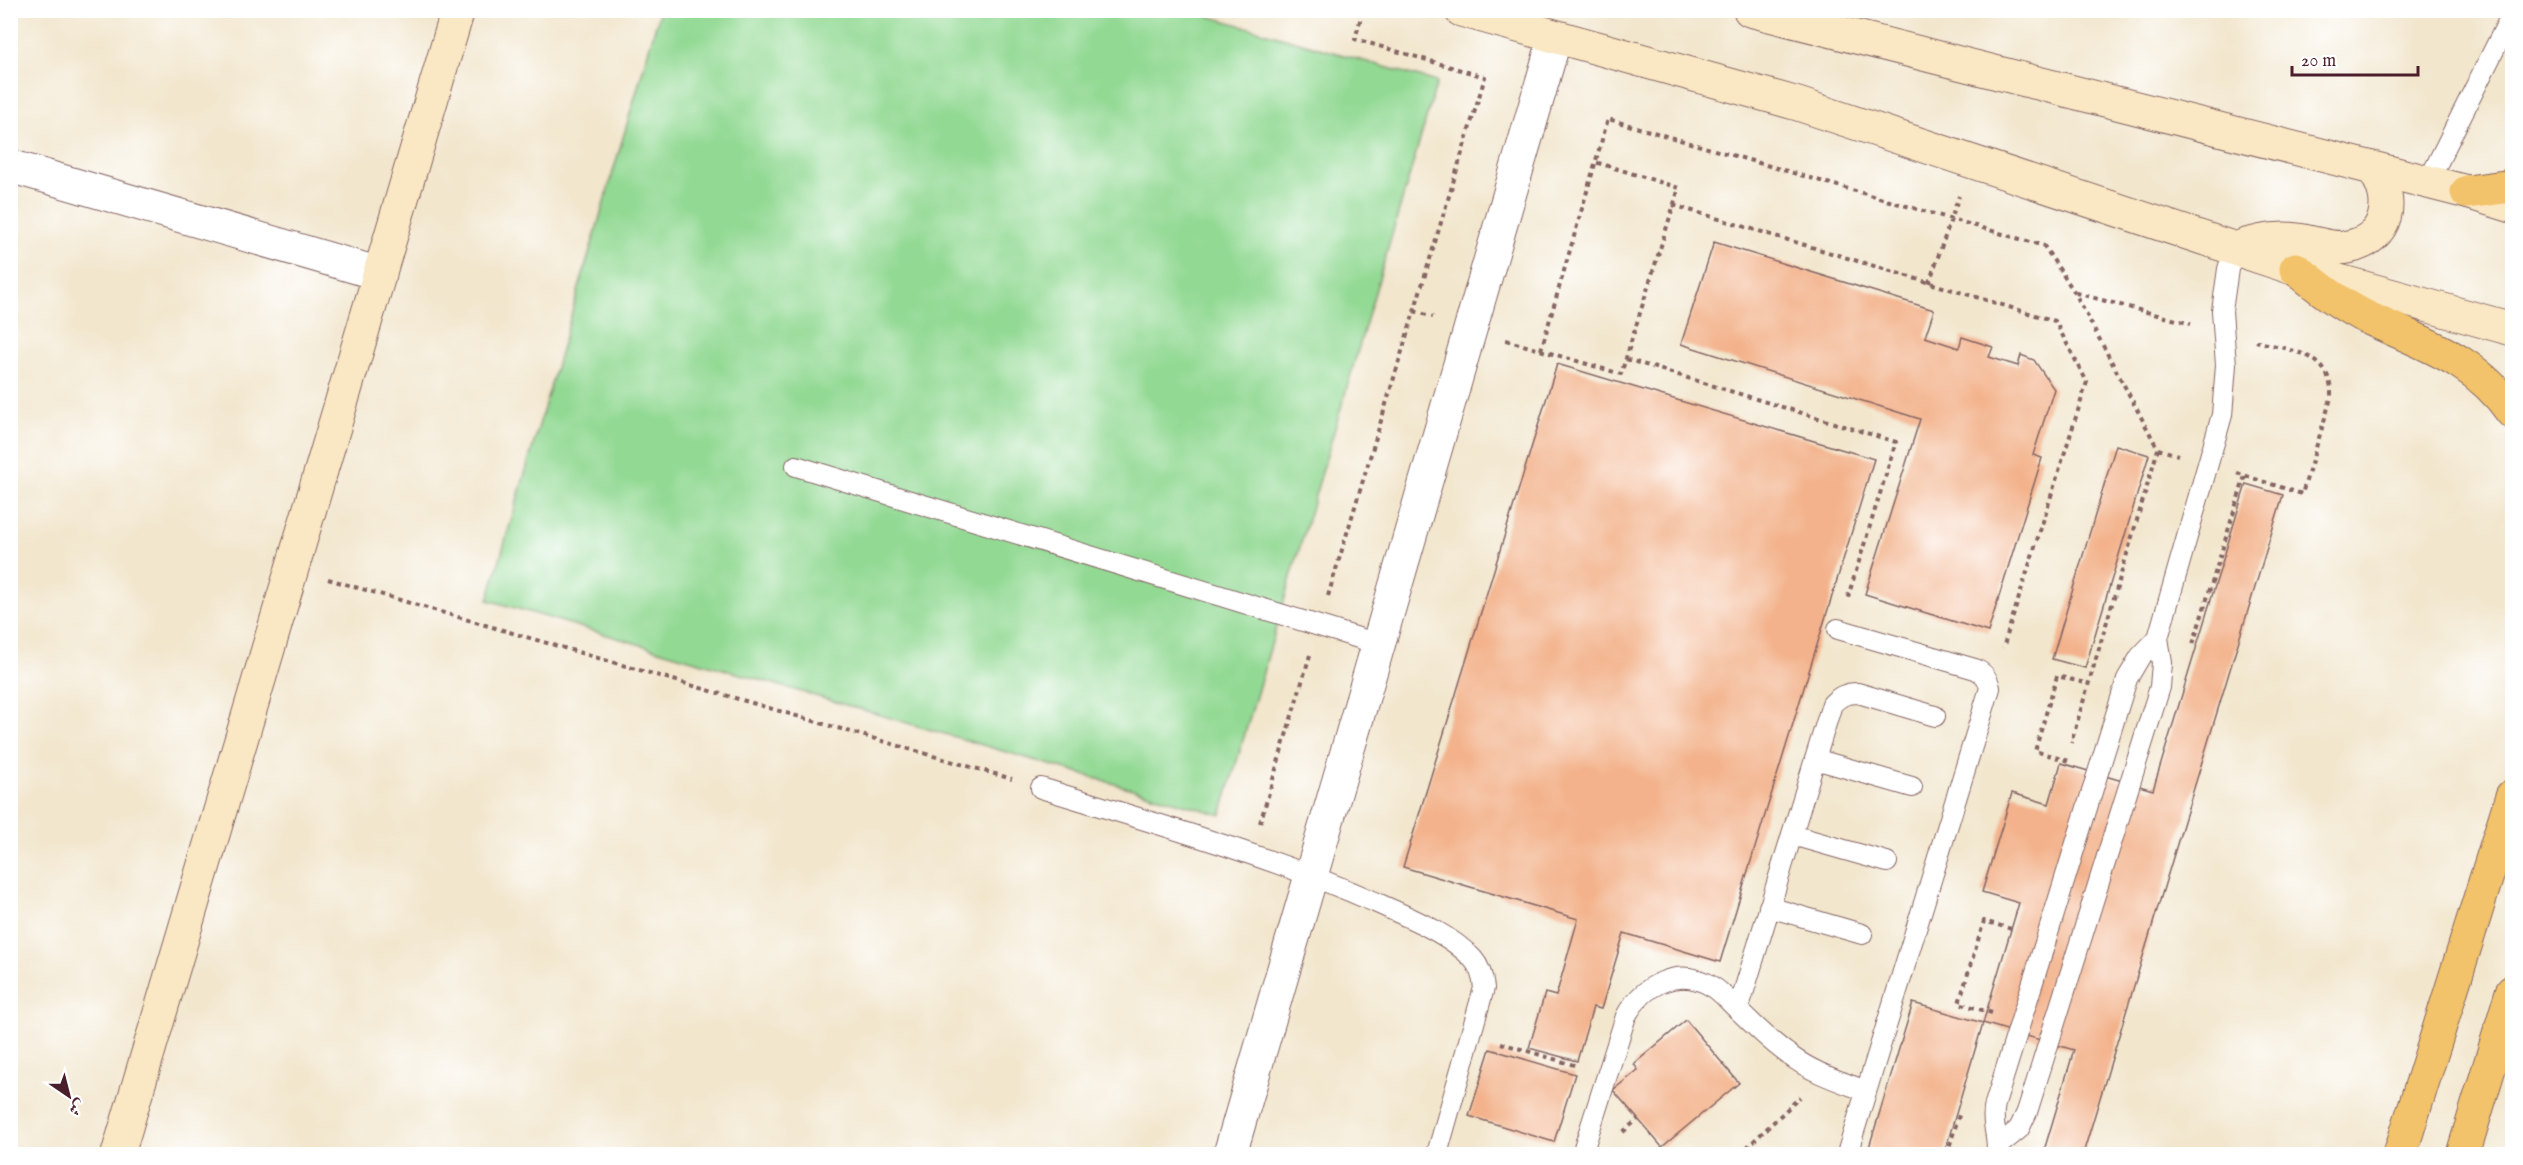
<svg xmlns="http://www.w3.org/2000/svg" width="2523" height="1165" font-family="'IM FELL English',Amiri,serif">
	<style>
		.green { fill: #92d993; stroke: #6e7c5f; stroke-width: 1.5 }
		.building { fill: #f3b28b }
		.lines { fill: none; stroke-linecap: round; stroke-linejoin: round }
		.lane-casing { stroke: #856564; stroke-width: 22 }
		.street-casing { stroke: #856564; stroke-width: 35 }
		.secondary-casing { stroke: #856564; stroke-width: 35 }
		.primary-casing { stroke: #856564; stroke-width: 35 }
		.path { stroke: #856564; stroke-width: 4; stroke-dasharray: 4.5 4.5; stroke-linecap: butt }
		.lane { stroke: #fff; stroke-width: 20 }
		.street { stroke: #fff; stroke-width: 33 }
		.secondary { stroke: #fae7c3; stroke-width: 33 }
		.primary { stroke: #f2c36a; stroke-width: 33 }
	</style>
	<rect width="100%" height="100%" fill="#fff"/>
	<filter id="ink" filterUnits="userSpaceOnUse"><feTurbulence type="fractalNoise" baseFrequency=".0167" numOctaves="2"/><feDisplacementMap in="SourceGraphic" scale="12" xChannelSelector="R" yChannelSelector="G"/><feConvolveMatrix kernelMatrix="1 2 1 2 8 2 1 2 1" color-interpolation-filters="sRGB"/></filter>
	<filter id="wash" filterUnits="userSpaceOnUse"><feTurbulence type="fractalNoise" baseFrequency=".008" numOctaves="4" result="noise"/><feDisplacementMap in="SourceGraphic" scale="24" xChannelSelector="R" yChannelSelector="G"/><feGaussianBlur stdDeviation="1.35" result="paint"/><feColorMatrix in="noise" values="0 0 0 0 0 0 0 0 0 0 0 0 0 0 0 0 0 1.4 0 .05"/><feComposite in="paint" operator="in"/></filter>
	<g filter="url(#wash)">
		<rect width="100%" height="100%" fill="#f2e6cd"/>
		<path class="green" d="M660,11h531l246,71 -216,733 -733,-215z"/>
		<g id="blocks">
			<path class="building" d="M1714,242l220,68 -9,27 34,11 3,-11 31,10 -4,10 29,9 3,-11 13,5 20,29 -21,66 9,3 -54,174 -123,-38 55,-175 -239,-75z
				M1557,364l317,95 -154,503 -96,-29 -23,76 -8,-2 -16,54 -48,-13 16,-55 11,3 22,-77 -175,-52z
				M2116,445l33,10 -64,213 -33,-9z
				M2246,484l37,11 -200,659h-40l31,-104 -91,-27 36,-120 -37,-11 30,-99 37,11 12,-41 92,27z
				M1913,1003l70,20 -39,131h-77z
				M1686,1020l53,63 -77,64 -49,-57 25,-20 -4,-6z
				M1490,1049l85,25 -21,68 -85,-26z"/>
		</g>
	</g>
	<g filter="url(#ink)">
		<use href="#blocks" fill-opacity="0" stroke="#856564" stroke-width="1.5"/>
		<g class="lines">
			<defs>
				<path id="lane" d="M2428,182l84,-168
					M796,466l582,178
					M1838,629l137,40c9,4 13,9 15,19l-143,466
					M1815,759l97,28
					M1041,788c113,35 226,67 334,114 32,15 73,30 98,57 8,9 10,19 11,29l-47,166
					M1792,835l95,27
					M1769,907l93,27
					M1738,1010l94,-306c8,-8 14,-11 26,-11l77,23
					M1998,1146l21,-17 8,-17 133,-425 2,-24 -4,-25
					M1582,1154l44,-138c17,-31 53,-51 87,-29 7,4 14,12 20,18 18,17 35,35 55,49 23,18 51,27 78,37
					M1996,1154c4,-14 -6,-30 -1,-50l132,-425 13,-22 18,-19 64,-223 4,-50 -4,-54 6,-42 6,-19"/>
				<path id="street" d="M10,166l370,108
					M1230,1154l325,-1116"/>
				<path id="secondary" d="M1461,10l337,94 498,165 216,60
					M1750,10l717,182 45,14
					M2235,249c21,-8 41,-12 63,-9 16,2 34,10 50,7 41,-8 48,-48 25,-78
					M118,1154l340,-1144"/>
				<path id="primary" d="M2467,192l45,-6
					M2296,269c20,16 41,33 64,45 57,28 114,42 152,98
					M2400,1154l112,-358
					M2463,1154l49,-162"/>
			</defs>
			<use href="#lane" class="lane-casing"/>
			<use href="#street" class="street-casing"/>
			<use href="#secondary" class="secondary-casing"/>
			<use href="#primary" class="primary-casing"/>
			<path class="path" d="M1673,205l382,116 32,61 -84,266
				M1929,283l30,-87
				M2076,293l115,31
				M1414,311l19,6
				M1506,340l115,34 58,-186 -84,-26
				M1541,350l67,-231 436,127 31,47 83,156 -87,294
				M1626,359l270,83 -49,158
				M2158,449l20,6
				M2237,473l65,21 29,-96c2,-46 -40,-47 -75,-57
				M328,579l684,200
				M1328,596l157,-519 -130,-38 8,-29
				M2193,644l52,-168
				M2068,761l-33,-10 22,-75 32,8
				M1260,823l50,-168
				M1992,1013l-33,-10 25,-82 31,9
				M1501,1043l76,23
				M1623,1132l15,-13
				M1749,1146l8,8
				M1740,1154l60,-57
				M1947,1154l13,-42"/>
			<use href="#lane" class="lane"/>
			<use href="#street" class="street"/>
			<use href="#secondary" class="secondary"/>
			<use href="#primary" class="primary"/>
		</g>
	</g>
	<rect width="2523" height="1165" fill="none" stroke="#fff" stroke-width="36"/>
	<g transform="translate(69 1096) rotate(145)" stroke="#ffffff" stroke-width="4.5" paint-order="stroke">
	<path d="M0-4.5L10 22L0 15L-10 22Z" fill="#4a1f2b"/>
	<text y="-9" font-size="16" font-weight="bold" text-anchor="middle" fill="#4a1f2b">ش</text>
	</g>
	<path d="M2292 66v9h126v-9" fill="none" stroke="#4a1f2b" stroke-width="3"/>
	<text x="2301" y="66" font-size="18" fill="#4a1f2b" stroke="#ffffff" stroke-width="4.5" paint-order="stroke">20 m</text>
</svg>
